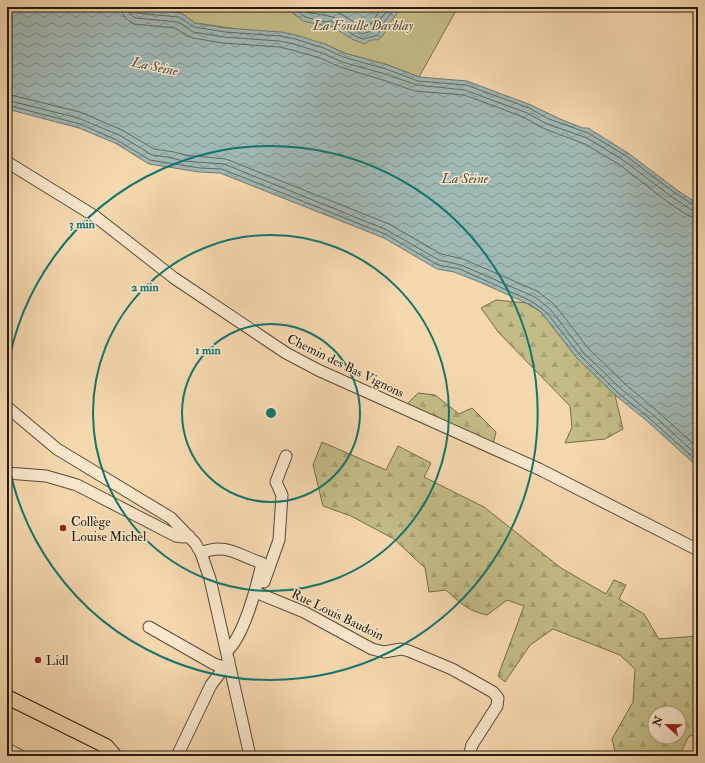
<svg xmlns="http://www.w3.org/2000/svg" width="705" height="763" font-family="'IM FELL Double Pica',serif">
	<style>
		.forest { fill: url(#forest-firs); stroke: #746c49; fill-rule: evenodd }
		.green { fill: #c3bc86; stroke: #746c49 }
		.water { fill: url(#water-waves); stroke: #6f7971 }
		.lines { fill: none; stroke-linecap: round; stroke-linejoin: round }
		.shore { stroke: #626a60; stroke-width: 1 }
		.minor-casing { stroke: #594a35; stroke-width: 13 }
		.major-casing { stroke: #251b0c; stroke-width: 16 }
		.minor { stroke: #f9e6cb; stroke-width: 11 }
		.major { stroke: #f6d8af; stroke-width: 14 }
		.ring { fill: none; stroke: #0f766e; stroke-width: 2 }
		.poi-dot { fill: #8f2418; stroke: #f9e6cb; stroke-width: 1.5 }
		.labels { text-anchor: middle; stroke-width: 3; stroke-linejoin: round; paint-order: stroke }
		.street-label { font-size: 13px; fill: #251b0c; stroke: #f9e6cb }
		.poi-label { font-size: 13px; fill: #251b0c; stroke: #f9e6cb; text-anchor: start }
		.water-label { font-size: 14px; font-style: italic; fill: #505247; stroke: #f9e6cb }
		.centre { fill: #0f766e; stroke: #f9e6cb; stroke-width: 2 }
		.ring-label { font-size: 12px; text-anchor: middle; font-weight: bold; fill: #0f766e; stroke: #f9e6cb; stroke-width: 3; stroke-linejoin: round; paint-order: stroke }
	</style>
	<defs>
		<pattern id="forest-firs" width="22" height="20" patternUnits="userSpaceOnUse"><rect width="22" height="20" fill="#c3bc86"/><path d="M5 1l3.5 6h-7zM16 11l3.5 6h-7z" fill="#a7a172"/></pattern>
		<pattern id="water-waves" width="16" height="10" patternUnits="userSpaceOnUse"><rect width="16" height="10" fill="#a0b8b4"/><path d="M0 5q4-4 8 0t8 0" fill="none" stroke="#829591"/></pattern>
	</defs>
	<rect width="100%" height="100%" fill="#f6d8af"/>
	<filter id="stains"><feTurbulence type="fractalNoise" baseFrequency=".005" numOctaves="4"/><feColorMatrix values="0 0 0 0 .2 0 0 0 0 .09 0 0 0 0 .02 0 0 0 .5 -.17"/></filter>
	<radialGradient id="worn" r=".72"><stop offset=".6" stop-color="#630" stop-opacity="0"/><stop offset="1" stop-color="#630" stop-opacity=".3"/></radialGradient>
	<path class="forest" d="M496,300l30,3 15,9 36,46 38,37 8,34 -18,10 -40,4 7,-16 -2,-21 -71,-73 -18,-25z
		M418,393l17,2 24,19 13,-6 24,24 -3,12 -87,-39z
		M322,442l64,28 12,-24 33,17 -7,14 60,30 77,61 45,26 8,-14 12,5 -7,14 25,15 15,25 39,-3v99l-9,1 -10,20h-63l-4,-17 21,-37 2,-33 -15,-14 -67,-26 -23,16 -25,37 -7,-6 26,-70 -17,-6 -20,15c-19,-4 -27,-12 -41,-25l-17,2 -4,-24 -31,-29 -43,-23 -28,-10 -10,-41zM655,713h24v24h-24z"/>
	<path class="green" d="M108,7h350l-39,70 -31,-12 -44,-12 -19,-9 -74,-13 -56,-8 -14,-10z"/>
	<path class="water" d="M7,7h101l49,3 24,3 14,10 30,5 56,4 15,3 29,9 19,9 44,12 31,12 48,4 64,24 29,14 23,9h5l40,25 49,37 21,14v263l-51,-46 -32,-26 -38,-37 -36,-46 -10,-7 -54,-24 -23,-9 -17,-3 -53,-31 -164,-65 -21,-1 -50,-8 -34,-21 -36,-15 -72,-19z
		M285,7h117l-16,21c-1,5 -4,10 -9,12 -4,-1 -10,1 -12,4l-11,-4 -25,-15 -3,1 -23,-5z"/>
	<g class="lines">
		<path class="shore" d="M122,7v5l3,6 9,6 41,4 13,8 5,2 30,5 56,4 13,3 28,8 20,9 43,13 32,11 49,4 33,12 28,11 20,11 40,15 35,21 49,38 20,13 9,1
			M128,7l2,7 5,4 43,4 15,10 31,5 55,4 15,3 28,9 20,9 43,12 32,11 48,5 62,23 20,11 40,14 36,22 49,37 20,13 6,1
			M133,7v4l3,2 43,4 15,10 31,5 55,4 15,3 29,9 19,9 43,12 32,12 48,4 63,23 20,11 39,14 38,23 49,37 20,13h3
			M293,7l12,10 20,5 6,-1 26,16 6,2 15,-4 3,-5 1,-5 14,-18
			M300,7l7,5 26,5 29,17 13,-4 3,-8 12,-15
			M310,7l25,4 28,16 8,-3 11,-17
			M7,94l73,18 42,18 32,19 20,3 11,3 41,4 163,65 52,30 22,5 74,32 18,14 33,43 37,36 31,26 42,38
			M7,100l71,18 41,17 33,20 15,2 17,4 40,3 163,66 52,30 22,5 74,32 16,13 32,42 38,37 32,26 45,41
			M7,105l73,19 37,16 33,20 50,8 22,1 163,65 53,31 22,4 73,33 14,11 33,42 37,37 32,26 49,44"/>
		<defs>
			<path id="minor" d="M7,162l89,55 78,61 94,63 18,12 32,17 221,99 159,81
				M7,407l50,42 114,69 24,25 6,10 9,26 40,177
				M7,473l39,3 31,9 99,51 7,1 6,-1
				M201,553c25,-11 38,3 61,10 -5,23 -18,73 -35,88
				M264,582l15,-42 3,-45 -6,-13 10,-26
				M255,592l49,20 68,37 12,3 17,-3 8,2 43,18 41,23 5,6 -1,8 -25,39 -2,7 2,4
				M149,627l65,37 9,3
				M7,749l14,7
				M177,756l34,-71 18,-24"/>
			<path id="major" d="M7,697l99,49 8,9"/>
		</defs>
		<use href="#minor" class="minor-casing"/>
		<use href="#major" class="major-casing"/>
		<use href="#minor" class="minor"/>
		<use href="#major" class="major"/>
	</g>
	<g class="ring">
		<circle cx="271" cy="413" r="89"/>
		<circle cx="271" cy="413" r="178"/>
		<path d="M7 371A267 267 0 1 1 7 455"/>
	</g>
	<g class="poi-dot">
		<circle cx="63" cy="528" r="4"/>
		<circle cx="38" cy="660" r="4"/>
	</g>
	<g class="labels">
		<g class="street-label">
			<text transform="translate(346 365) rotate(26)" y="5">Chemin des Bas Vignons</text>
			<text transform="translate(338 614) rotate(26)" y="5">Rue Louis Baudoin</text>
		</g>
		<g class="poi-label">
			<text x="71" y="526">Collège<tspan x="71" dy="15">Louise Michel</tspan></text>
			<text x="46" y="665">Lidl</text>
		</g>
		<g class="water-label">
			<text x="363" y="30">La Fouille Darblay</text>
			<text transform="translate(155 66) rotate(12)" y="5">La Seine</text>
			<text x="465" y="183">La Seine</text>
		</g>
	</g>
	<circle cx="271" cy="413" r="6" class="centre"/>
	<g class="ring-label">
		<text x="82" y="228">3 min</text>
		<text x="145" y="291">2 min</text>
		<text x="208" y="354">1 min</text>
	</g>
	<rect width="705" height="763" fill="none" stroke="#f6d8af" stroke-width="24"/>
	<rect x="8" y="8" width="689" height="747" fill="none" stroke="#251b0c" stroke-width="2"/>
	<rect x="12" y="12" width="681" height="739" fill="none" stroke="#251b0c"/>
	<g transform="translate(667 725) rotate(292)"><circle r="19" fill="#f9e6cb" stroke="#a4957f"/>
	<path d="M0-3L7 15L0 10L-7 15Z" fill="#8f2418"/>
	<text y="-6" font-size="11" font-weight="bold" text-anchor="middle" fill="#251b0c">N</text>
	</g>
	<rect width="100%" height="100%" filter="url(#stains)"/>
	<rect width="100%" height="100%" fill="url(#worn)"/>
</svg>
